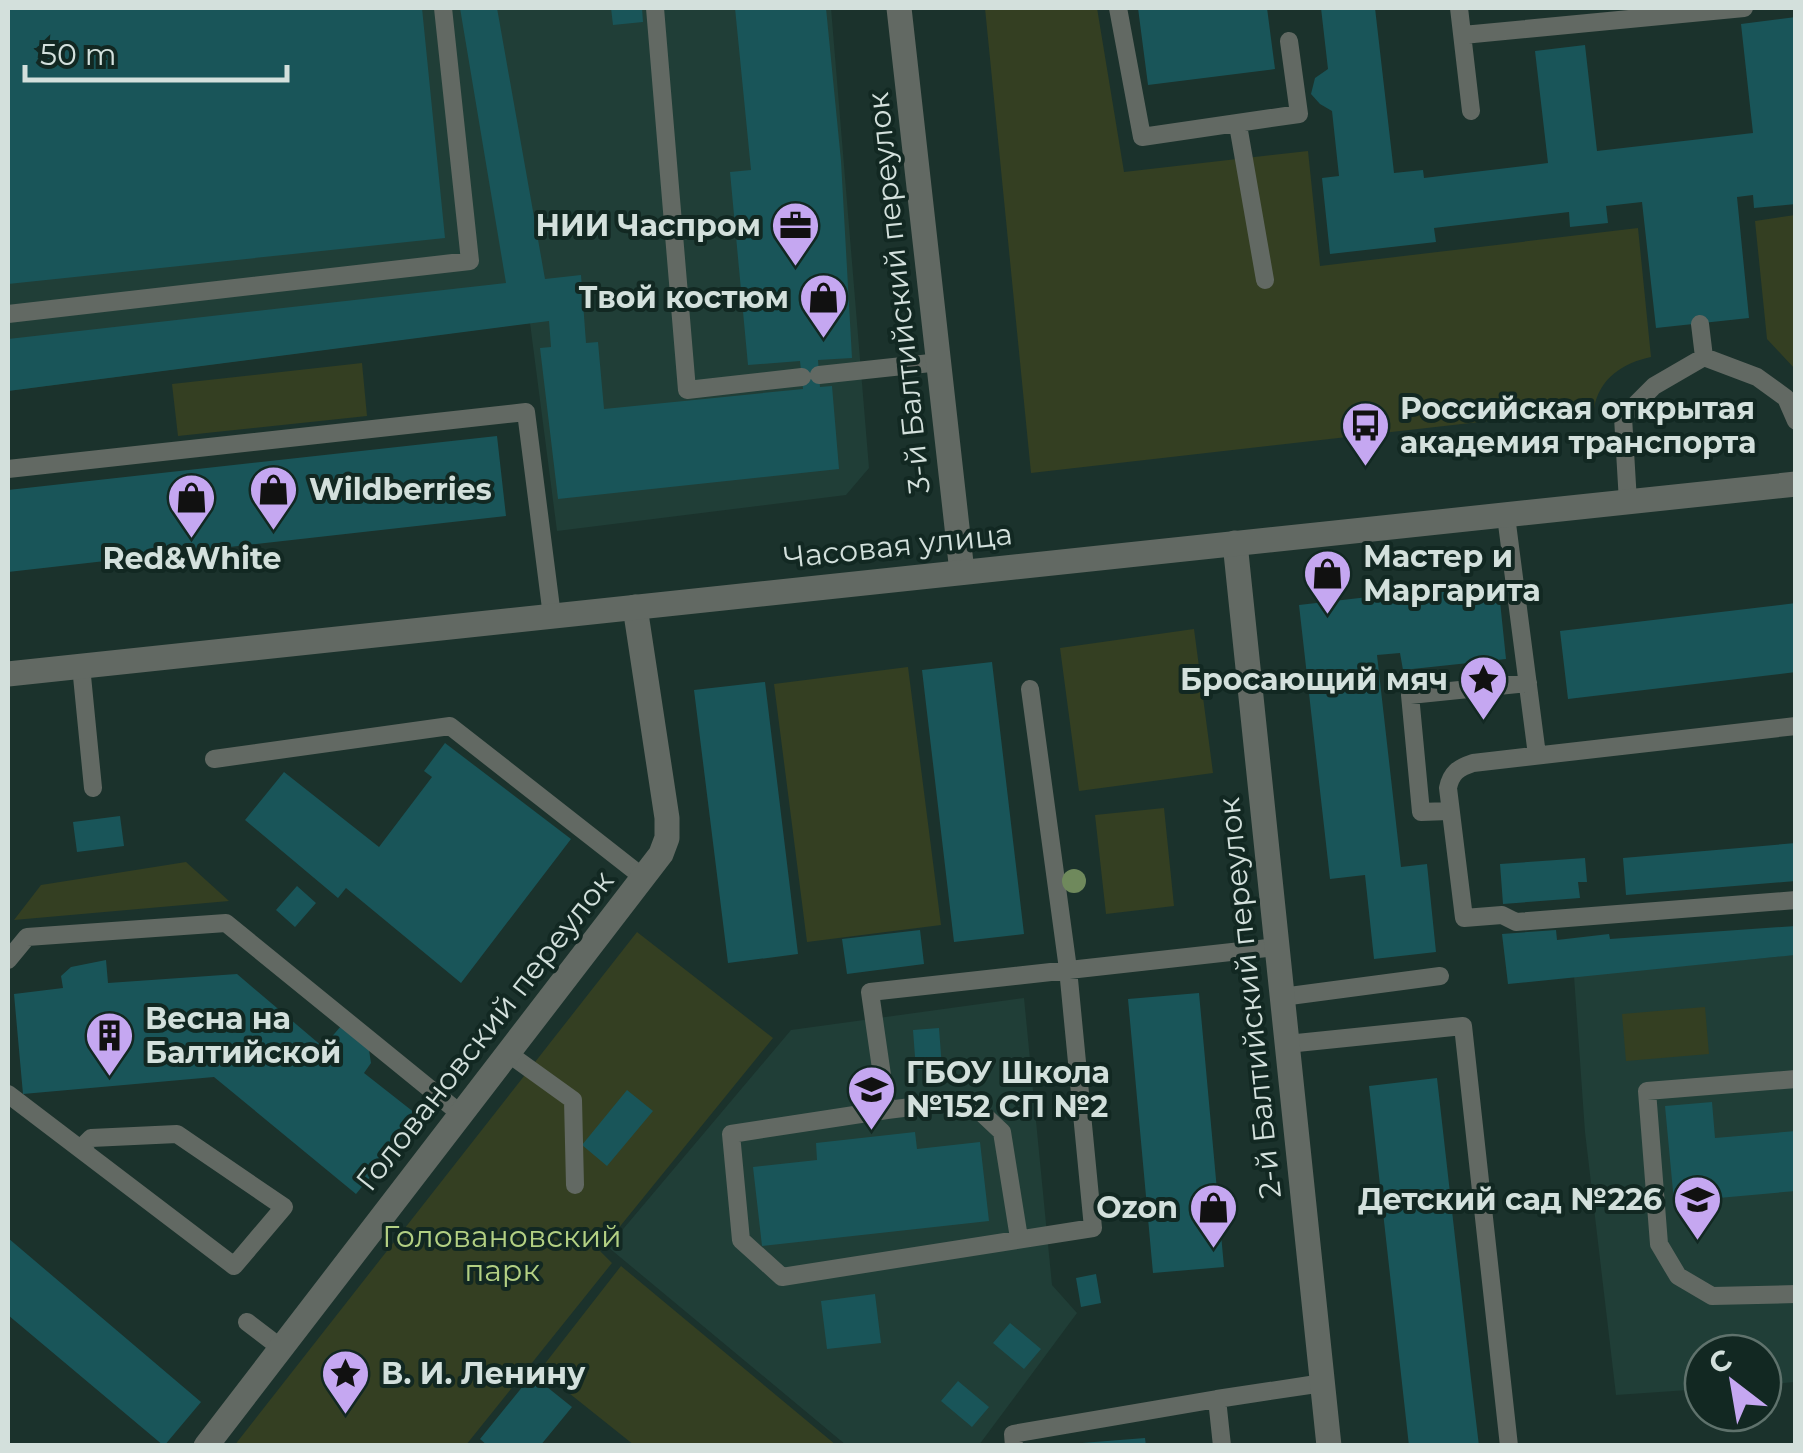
<svg xmlns="http://www.w3.org/2000/svg" width="1803" height="1453" font-family="Montserrat,sans-serif">
	<style>
		.built { fill: #203e37 }
		.green { fill: #343f22 }
		.building { fill: #195559 }
		.lines { fill: none; stroke-linecap: round; stroke-linejoin: round }
		.service { stroke: #626963; stroke-width: 18 }
		.minor { stroke: #626963; stroke-width: 25 }
		.tertiary { stroke: #626963; stroke-width: 25 }
		.tree { fill: #6f895c }
		.labels { text-anchor: middle; stroke-width: 8; stroke-linejoin: round; paint-order: stroke }
		.poi-label { font-size: 30px; font-weight: bold; fill: #d3e0dc; stroke: #122822; text-anchor: start }
		.street-label { font-size: 30px; fill: #d3e0dc; stroke: #122822 }
		.park-label { font-size: 30px; fill: #b3d083; stroke: #122822 }
	</style>
	<rect width="100%" height="100%" fill="#1b322c"/>
	<path class="built" d="M8,8h823l38,460 -23,27 -289,36 -27,-208 -522,68z
		M1795,955v427l-32,3v-32h-60v36l-87,6 -31,-263 -11,-156z
		M1024,998l28,287 25,28 -98,132h-133l-238,-198 183,-217z"/>
	<path class="green" d="M985,8h112l27,164 184,-21 12,115 318,-38 13,129c-28,6 -52,21 -57,52l-563,64z
		M1795,215h1l-1,154 -28,-30 -12,-118z
		M362,363l5,53 -189,20 -6,-52z
		M1194,629l19,144 -134,18 -19,-143z
		M908,667l33,258 -134,17 -33,-258z
		M1164,808l10,98 -68,8 -11,-99z
		M186,862l43,39 -215,19 27,-35z
		M637,932l136,106 -173,213 12,12 -146,182 -232,1z
		M1705,1007l4,47 -83,7 -4,-47z
		M621,1266l215,179h-202l-94,-75z"/>
	<path class="building" d="M8,8h414l23,230 -437,46z
		M460,8h37l48,271 36,-4 5,68 12,-1 6,67 199,-20 -3,-28 -52,4 -18,-193 21,-2 -16,-162h91l15,153 11,197 -34,2 2,27 12,-1 7,83 -281,30 -18,-151 11,-1 -2,-26 -541,70v-52l498,-56z
		M611,8h31l1,14 -30,3z
		M1138,8h129l8,61 -127,16z
		M1321,8h54l19,165 29,-3 1,8 124,-15 -13,-112 50,-6 12,106 156,-18 -12,-109 55,-7v187l-42,4 -1,-13 -16,2 12,121 -93,10 -14,-126 -36,4 2,17 -38,4 -1,-15 -135,16 2,14 -106,12 -8,-76 17,-2 -7,-65 -12,-7 -9,-10 4,-16 13,-9z
		M497,436l9,80 -498,56v-82z
		M1498,582l8,77 -103,11 -3,-17 -23,2 24,212 26,-3 9,88 -62,7 -9,-84 -35,4 -31,-274z
		M1796,603v69l-228,27 -8,-68z
		M992,662l32,272 -70,8 -32,-272z
		M765,682l33,272 -70,9 -34,-273z
		M445,743l126,96 -110,144 -115,-95 -8,10 -93,-78 39,-48 95,75 53,-70 -8,-6z
		M120,816l4,30 -47,6 -4,-30z
		M1796,843v38l-170,14 -3,-37z
		M1585,858l2,24h-9l2,16 -77,6 -3,-40z
		M297,886l19,17 -21,24 -19,-17z
		M1796,926v29l-288,29 -6,-50 54,-4 1,10 52,-6 1,5z
		M920,930l4,34 -77,10 -5,-35z
		M106,960l2,23 129,-9 86,73 18,-21 28,24 2,13 -7,10 56,44 -64,77 -142,-117 -191,17 -9,-100 49,-6 -2,-12 10,-9z
		M1199,993l25,274 -71,6 -25,-274z
		M939,1028l3,40 -26,2 -3,-40z
		M1437,1078l34,301 8,67h-70l-40,-360z
		M627,1090l26,21 -46,55 -25,-21z
		M1712,1102l3,36 81,-7v60l-122,11 -9,-96z
		M915,1132l2,17 63,-7 9,79 -227,25 -9,-79 64,-7 -1,-17z
		M8,1238l193,164 -37,44 -156,-131z
		M1096,1274l5,29 -20,4 -5,-29z
		M875,1294l6,49 -54,6 -6,-48z
		M1010,1323l31,26 -17,20 -31,-26z
		M532,1375l40,32 -32,39h-52l-8,-7z
		M958,1381l31,26 -17,20 -31,-26z
		M1145,1438l1,8h-64v-3z"/>
	<g class="lines">
		<path class="service" d="M655,8l32,382 115,-13
			M1118,8l24,129 157,-23 -10,-73
			M1459,8l12,103
			M1463,35l281,-27
			M1238,125l27,155
			M8,314l462,-53 -27,-253
			M1704,357l53,20 29,21 10,23
			M819,375l121,-13
			M8,469l518,-57 26,204
			M1628,502l-5,-85 31,-31 50,-29 -4,-33
			M1506,516l31,239
			M81,666l12,122
			M1030,689l38,280 25,259 -311,49 -41,-37 -10,-106 156,-24 -17,-118 407,-45
			M1796,726l-323,37c-15,5 -22,10 -25,25l16,130 38,-3 14,7 280,-22
			M214,759l236,-33 194,152
			M1449,811l-28,1 -11,-117 118,-12
			M8,960l19,-23 199,-14 236,192
			M1282,997l158,-21
			M1287,1044l176,-18 46,420
			M509,1054l64,46 2,85
			M1796,1079l-149,12 12,153 19,32 34,20 84,-2
			M8,1094l226,172 50,-59 -107,-73 -86,4 -11,11
			M887,1110l81,-10 34,32 17,106
			M247,1322l34,26
			M1217,1399l106,-16
			M1014,1446l-1,-12 204,-35 5,47"/>
		<path class="minor" d="M899,8l63,564
			M1235,543l94,903
			M206,1446l455,-592 6,-16v-20l-32,-211"/>
		<path class="tertiary" d="M8,674l1788,-190"/>
	</g>
	<circle class="tree" cx="1074" cy="881" r="12"/>
	<defs>
		<symbol id="office-pin" viewBox="-11 -11 22 30"><path d="M0 17L-7.5 6A9.5 9.5 0 1 1 7.5 6Z" fill="#c5a7f1" stroke="#122822"/><path d="M-6-3h4V-5.5h4V-3h4V5H-6ZM-1-4.5V-3h2v-1.5ZM-6 0V1H6V0Z" fill="#111"/></symbol>
		<symbol id="shop-pin" viewBox="-11 -11 22 30"><path d="M0 17L-7.5 6A9.5 9.5 0 1 1 7.5 6Z" fill="#c5a7f1" stroke="#122822"/><path d="M-5-2.5h2.3a2.7 3.5 0 0 1 5.4 0H5L5.5 6h-11ZM-1.5-2.5h3a1.5 2.3 0 0 0-3 0Z" fill="#111"/></symbol>
		<symbol id="bus-pin" viewBox="-11 -11 22 30"><path d="M0 17L-7.5 6A9.5 9.5 0 1 1 7.5 6Z" fill="#c5a7f1" stroke="#122822"/><path d="M-5-6H5V4H4V6H2V4H-2V6H-4V4H-5ZM-3.5-4V0h7V-4ZM-3.5 1.2v1.5H-2V1.2ZM2 1.2v1.5H3.5V1.2Z" fill="#111"/></symbol>
		<symbol id="sight-pin" viewBox="-11 -11 22 30"><path d="M0 17L-7.5 6A9.5 9.5 0 1 1 7.5 6Z" fill="#c5a7f1" stroke="#122822"/><path d="M0-6L1.8-2.2L6-1.7L2.9 1.2L3.7 5.4L0 3.3L-3.7 5.4L-2.9 1.2L-6-1.7L-1.8-2.2Z" fill="#111"/></symbol>
		<symbol id="building-pin" viewBox="-11 -11 22 30"><path d="M0 17L-7.5 6A9.5 9.5 0 1 1 7.5 6Z" fill="#c5a7f1" stroke="#122822"/><path d="M-4-6H4V6H1V3H-1V6H-4ZM-2.5-4.3h1.7v1.8h-1.7ZM.8-4.3h1.7v1.8H.8ZM-2.5-1h1.7V.8h-1.7ZM.8-1h1.7V.8H.8Z" fill="#111"/></symbol>
		<symbol id="school-pin" viewBox="-11 -11 22 30"><path d="M0 17L-7.5 6A9.5 9.5 0 1 1 7.5 6Z" fill="#c5a7f1" stroke="#122822"/><path d="M0-5L7-2L0 1L-7-2ZM-4 1L0 2.5L4 1V4Q0 6-4 4Z" fill="#111"/></symbol>
	</defs>
	<g fill-rule="evenodd">
		<use href="#office-pin" x="768" y="198" width="55" height="75"/>
		<use href="#shop-pin" x="796" y="270" width="55" height="75"/>
		<use href="#bus-pin" x="1338" y="398" width="55" height="75"/>
		<use href="#shop-pin" x="246" y="462" width="55" height="75"/>
		<use href="#shop-pin" x="164" y="470" width="55" height="75"/>
		<use href="#shop-pin" x="1300" y="546" width="55" height="75"/>
		<use href="#sight-pin" x="1456" y="652" width="55" height="75"/>
		<use href="#building-pin" x="82" y="1008" width="55" height="75"/>
		<use href="#school-pin" x="844" y="1062" width="55" height="75"/>
		<use href="#school-pin" x="1670" y="1172" width="55" height="75"/>
		<use href="#shop-pin" x="1186" y="1180" width="55" height="75"/>
		<use href="#sight-pin" x="318" y="1346" width="55" height="75"/>
	</g>
	<g class="labels">
		<g class="poi-label">
			<text x="761" y="236" text-anchor="end">НИИ Часпром</text>
			<text x="789" y="308" text-anchor="end">Твой костюм</text>
			<text x="1400" y="419">Российская открытая<tspan x="1400" dy="34">академия транспорта</tspan></text>
			<text x="309" y="500">Wildberries</text>
			<text x="1363" y="567">Мастер и<tspan x="1363" dy="34">Маргарита</tspan></text>
			<text x="192" y="569" text-anchor="middle">Red&amp;White</text>
			<text x="1448" y="690" text-anchor="end">Бросающий мяч</text>
			<text x="145" y="1029">Весна на<tspan x="145" dy="34">Балтийской</tspan></text>
			<text x="906" y="1083">ГБОУ Школа<tspan x="906" dy="34">№152 СП №2</tspan></text>
			<text x="1662" y="1210" text-anchor="end">Детский сад №226</text>
			<text x="1178" y="1218" text-anchor="end">Ozon</text>
			<text x="381" y="1384">В. И. Ленину</text>
		</g>
		<g class="street-label">
			<text transform="translate(899 293) rotate(-96)" y="10">3-й Балтийский переулок</text>
			<text transform="translate(898 546) rotate(-6)" y="10">Часовая улица</text>
			<text transform="translate(1250 998) rotate(-96)" y="10">2-й Балтийский переулок</text>
			<text transform="translate(485 1031) rotate(-52)" y="10">Головановский переулок</text>
		</g>
		<g class="park-label">
			<text x="502" y="1247">Головановский<tspan x="502" dy="34">парк</tspan></text>
		</g>
	</g>
	<rect width="1803" height="1453" fill="none" stroke="#d3e0dc" stroke-width="20"/>
	<g transform="translate(1733 1383) rotate(329)"><circle r="48" fill="#122822" stroke="#5f726c" stroke-width="2.5"/>
	<path d="M0-8L18 38L0 25L-18 38Z" fill="#c5a7f1"/>
	<text y="-15" font-size="28" font-weight="bold" text-anchor="middle" fill="#d3e0dc">С</text>
	</g>
	<path d="M25 65v15h262v-15" fill="none" stroke="#d3e0dc" stroke-width="5"/>
	<text x="40" y="65" font-size="30" fill="#d3e0dc" stroke="#122822" stroke-width="8" paint-order="stroke">50 m</text>
</svg>
